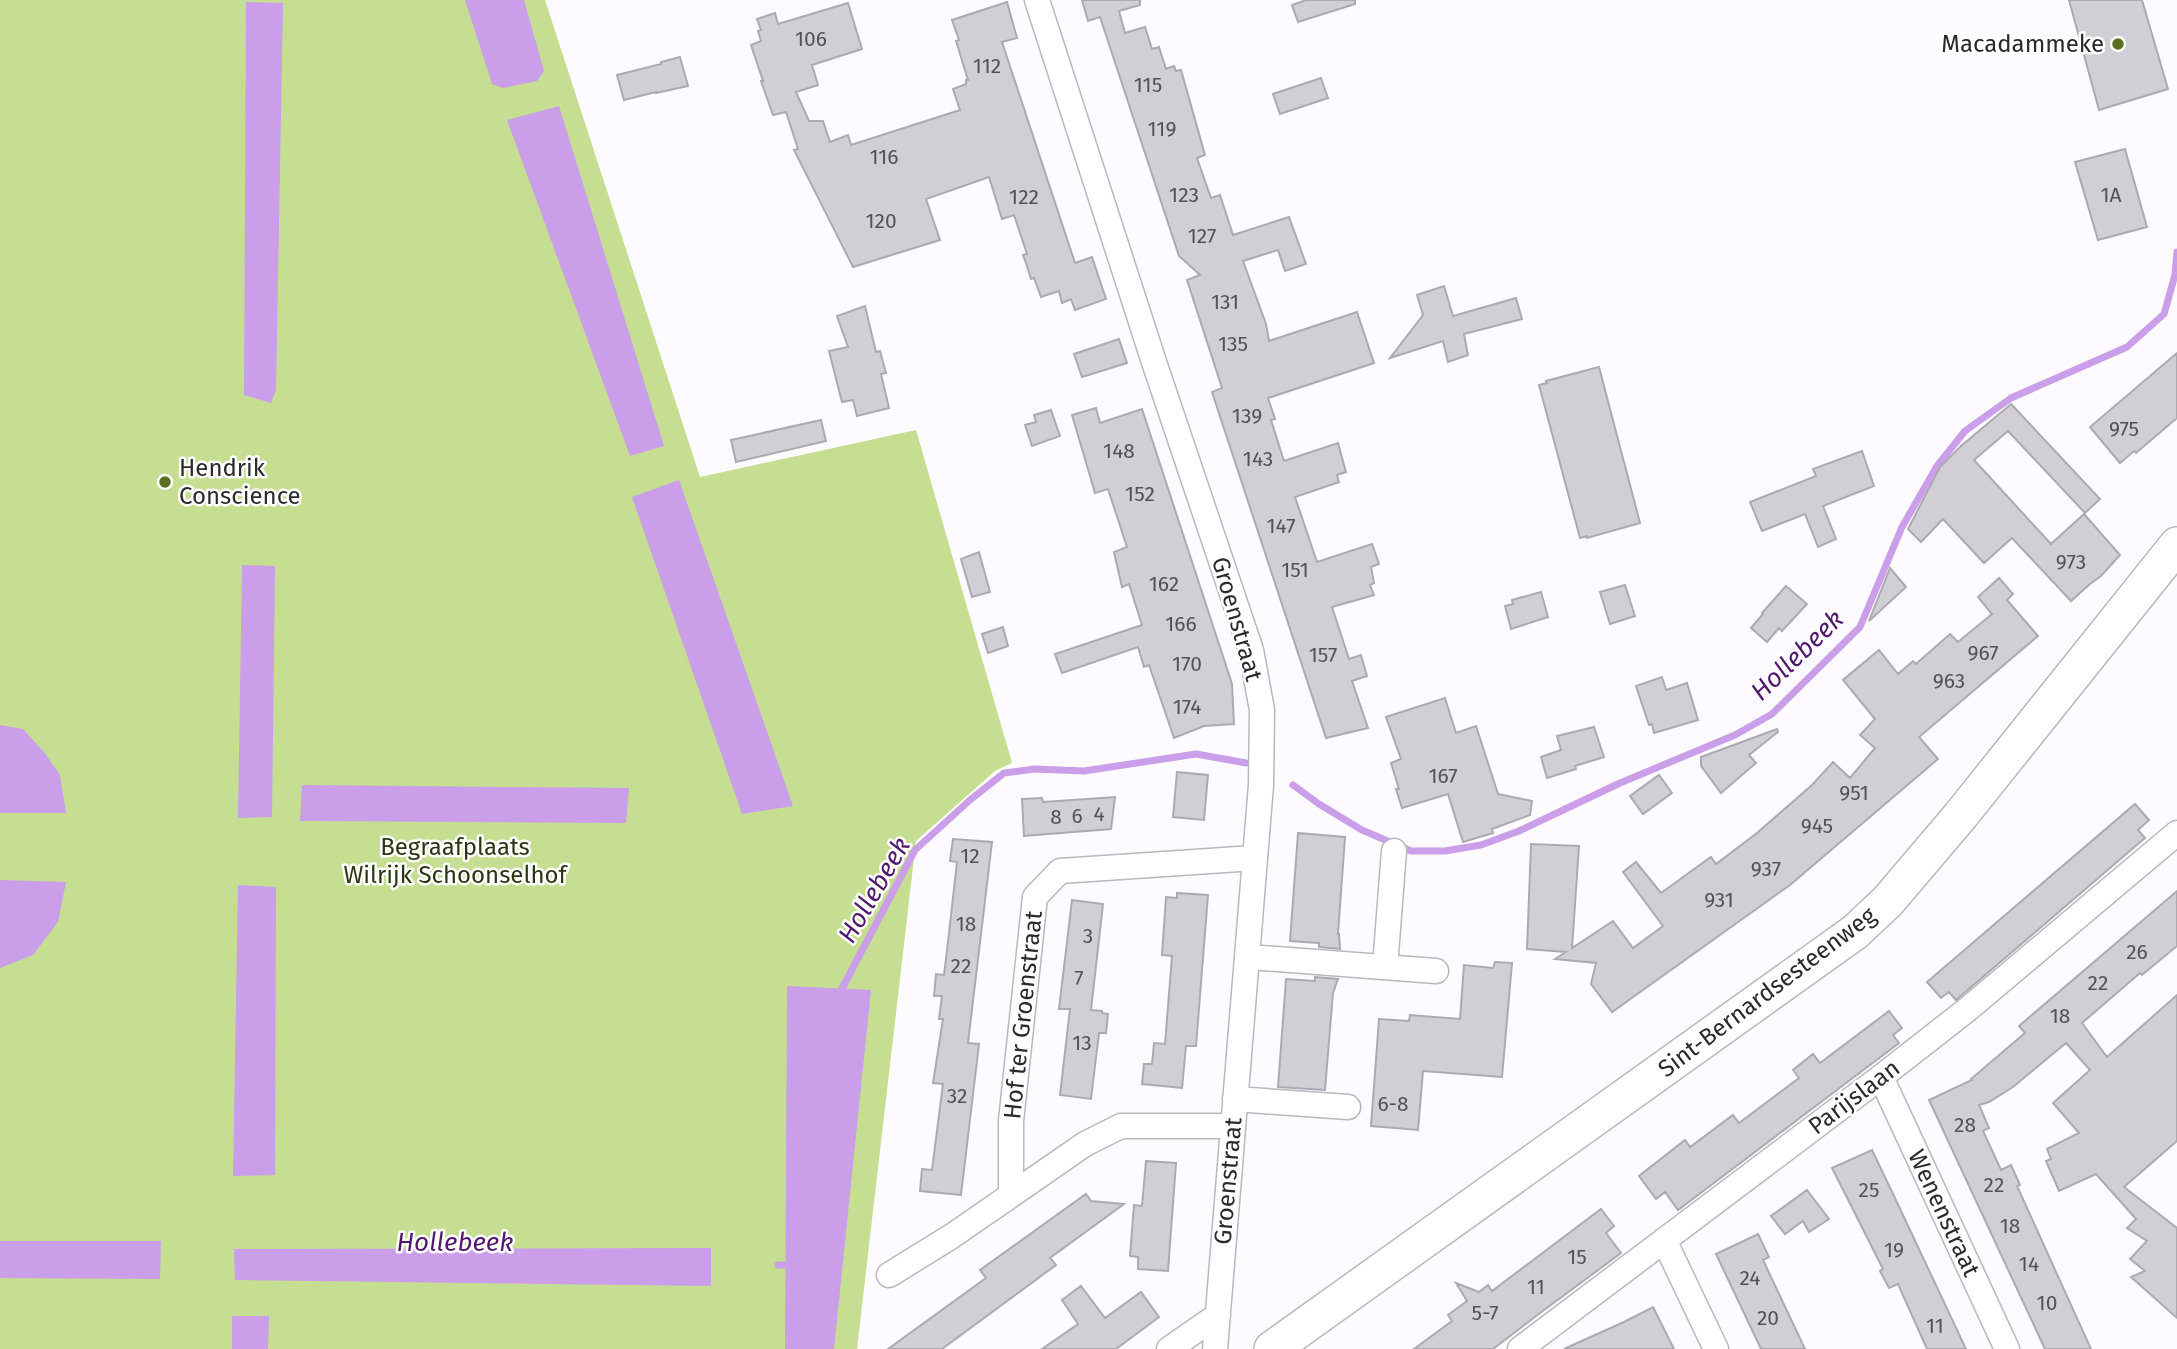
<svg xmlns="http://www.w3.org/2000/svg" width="2177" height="1349" font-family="'Fira Sans',sans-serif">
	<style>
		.green { fill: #c5de92 }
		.water { fill: #ca9ee9 }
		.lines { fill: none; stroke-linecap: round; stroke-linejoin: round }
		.stream { stroke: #ca9ee9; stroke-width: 7 }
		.building { fill: #d2ced5; stroke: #ada9b0; stroke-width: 2 }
		.street-casing { stroke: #bab7bd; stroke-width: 27 }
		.secondary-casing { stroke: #bab7bd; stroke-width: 38 }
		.street { stroke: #fff; stroke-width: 24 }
		.secondary { stroke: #fff; stroke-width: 35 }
		.poi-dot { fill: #5a7020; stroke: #fff; stroke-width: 2.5 }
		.labels { text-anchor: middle; stroke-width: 5; stroke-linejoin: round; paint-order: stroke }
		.number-label { font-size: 21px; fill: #545256 }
		.poi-label { font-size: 24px; fill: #2a292b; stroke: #fff; text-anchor: end }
		.street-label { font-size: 24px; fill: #2a292b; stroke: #fff }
		.park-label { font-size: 24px; fill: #2b3512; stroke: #fff }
		.water-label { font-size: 26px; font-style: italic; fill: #50186f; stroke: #fff }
	</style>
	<rect width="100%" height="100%" fill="#fdfbff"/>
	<path class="green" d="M0,0h545l155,477 216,-47 96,333 -17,8 -79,70 -59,508h-857z"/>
	<path class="water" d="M465,0h59l20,71 -7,10 -34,7 -11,-4z
		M246,2l37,1 -7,387 -5,13 -27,-8z
		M559,106l105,340 -34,10 -123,-336z
		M679,480l114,326 -51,8 -110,-317z
		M242,565l33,1 -3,251 -34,1z
		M0,725l23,4 21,23 16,23 6,38h-66z
		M302,785l327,3 -3,35 -326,-2z
		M0,880l66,2 -8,40 -25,33 -33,13z
		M238,885l38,2 -1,288 -42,1z
		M787,986l84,4 -37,359h-49z
		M0,1241h161l-1,38 -160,-1z
		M711,1248v38l-476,-6 -1,-31z
		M232,1316h37l-1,33h-36z"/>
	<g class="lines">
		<path class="stream" d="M1293,785l26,19 43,26 49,21h34l36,-6 38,-14 101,-48 115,-48 37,-21 88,-87 42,-100 35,-61 28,-35 46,-33 116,-51 37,-33 11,-39 2,-23
			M838,996l77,-146 55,-50 34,-27 31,-4 49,2 112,-17 50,9
			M778,1265h15"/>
	</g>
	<path class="building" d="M1082,0h58v5l-21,6 6,22 20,-6 7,22 7,-2 7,22 8,-3 2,5 5,-1 24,85 -8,3 14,40 9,-3 13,40 56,-18 17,47 -21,7 -7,-21 -35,11 23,63 3,17 88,-29 17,51 -106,35 7,21 -4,1 13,41 54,-18 8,29 -9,3 2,7 -44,15 22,65 55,-18 7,20 -8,3 3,16 -4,2 4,10 -42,12 17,52 12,-4 6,21 -15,5 16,47 -42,10 -114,-346 10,-4 -35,-108 13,-5 -21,-19 -79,-239 -12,4z
		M1306,0h49v4l-57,18 -6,-17z
		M2069,0h73l26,89 -69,21z
		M1007,2l10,36 -15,4 73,221 17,-6 14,42 -31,11 -4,-11 -9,4 -3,-12 -18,6 -7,-19 -3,1 -4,-13 -4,-11 4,-1 -13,-39 -12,4 -13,-42 -63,22 14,41 -87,27 -59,-117 4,-1 -12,-37 -13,3 -12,-34h2l-12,-36 10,-4 -3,-10 3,-1 -4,-11 18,-6 3,11 70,-21 14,46 -50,16 6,20 -22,7 13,29h14l7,21 18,-7 3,10 109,-35 -7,-21 13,-5v-4h2l-12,-39 3,-1 -7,-20z
		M680,57l8,29 -32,7v-1l-32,8 -7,-25 44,-11v-2z
		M1321,78l7,20 -48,16 -7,-20z
		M2125,149l22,78 -49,13 -23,-78z
		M1444,286l9,30 63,-18 6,21 -58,15 4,21 -20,7 -5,-21 -53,17 33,-43 -6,-20z
		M865,306l11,46 4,-1 6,22 -5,1 8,34 -32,8 -4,-16 -11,2 -13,-51 19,-4 -11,-31z
		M1119,339l8,24 -45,14 -8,-23z
		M2177,353v65l-41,35 -2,-2 -14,12 -30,-36z
		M1599,367l41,156 -53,15v-2l-7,2 -41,-153 8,-2 -1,-2z
		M2011,404l89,95 -15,14 -77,-82 -34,29 77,84 33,-30 36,41 -19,21 -11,8 -19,17 -59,-63 -28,25 -41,-44 -22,23 -13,-13 32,-62 21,-21z
		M1096,408l4,15 42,-14 90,275 2,40 -30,2 -30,12 -25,-73 -5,2 -6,-20 -76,26 -7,-19 87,-29 -13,-41 -7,3 -8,-35 13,-5 -19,-58 -13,4 -23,-78z
		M1051,410l9,26 -28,10 -7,-21 11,-3 -2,-7z
		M821,420l5,21 -90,21 -5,-22z
		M1862,451l12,35 -51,20 13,33 -18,8 -13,-33 -43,17 -12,-29 66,-26 -3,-7z
		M979,552l11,40 -18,5 -11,-38z
		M1890,568l16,19 -37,34z
		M1999,578l14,16 -6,6 31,36 -119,101 19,22 -148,126 -178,127 -21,-28 5,-21 -41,-4 11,-7 -39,-3 4,-105 48,2 -7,102 41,-27 20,27 30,-22 -40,-54 13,-10 25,31 50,-36 5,7 41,-31 55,-48 21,-23 17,16 25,-30 -15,-13 15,-16 -32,-39 36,-30 19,24 15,-13 3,3 34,-30 8,8 34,-28 -14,-17z
		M1625,585l10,31 -25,8 -10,-32z
		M1786,586l21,18 -25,27 -3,-3 -12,14 -16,-14 12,-14 -1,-1z
		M1541,592l7,25 -37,12 -6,-23 8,-2 -1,-4z
		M1003,627l5,19 -20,7 -6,-19z
		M1662,677l4,13 21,-7 11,37 -44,13 -2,-9 -3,1 -13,-39z
		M1445,698l11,35 20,-7 22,68 34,7 -2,14 -38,14 1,4 -30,9 -15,-48 -46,14 -6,-19h3l-8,-26 10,-4 -15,-42z
		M1594,727l10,30 -29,9 1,3 -29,9 -6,-21 20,-7 -4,-14z
		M1777,729l1,3 -29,23 7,8 -35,30 -20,-27v-9z
		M1177,772l31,3 -4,45 -31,-3z
		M1659,775l13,18 -29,21 -13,-18z
		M1115,797l-4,32 -87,7 -2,-37 20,-1 1,4z
		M2135,804l14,16 -11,10 7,8 -189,162 -7,-8 -8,6 -14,-16z
		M1298,833l47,4 -7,97h1l1,15 -21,-2v-4l-29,-2z
		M953,839l39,3 -24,201 11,1 -18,151 -41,-4 2,-22 10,1 11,-86 -10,-1 10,-64h-4l3,-23h-8l2,-22 8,1 5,-42 8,-71 -7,-1z
		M2177,891v55l-35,29 -2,-2 -58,50 25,34 70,-62v146l-53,46 53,41v90l-46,-41 14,-6 -15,-12 17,-18 -20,-13 9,-9 -40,-45 -37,17 -13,-30 5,-2 -4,-10 32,-16 -26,-30 37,-33 -24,-27 -53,44 -24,15 -10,3 10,23 -6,3 18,39 10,-5 9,20 -3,1 74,163h-46l-116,-249 43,-20 -1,-1 54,-46 -6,-7z
		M1177,893l31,2 -12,151h-10l-4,42 -40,-4 2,-20h8l2,-21 11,1 7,-88 -10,-1 4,-58 11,1z
		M1072,900l31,4 -12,106 11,1v2l6,1 -2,19h-7l-8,66 -31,-4 10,-86h-11z
		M1495,962l17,1 -10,114 -79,-6 -5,59 -47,-4 8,-107 30,2 1,-6 50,4 4,-54 29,3z
		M1315,977l23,2 -5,14 -8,97 -47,-3 8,-108 29,2z
		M1889,1011l13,17 -9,7 6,8 -221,167 -13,-18 -9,7 -17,-23 46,-36 5,7 43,-32 6,8 60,-45 -6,-8 20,-16 7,9z
		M1872,1150l22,46 72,153h-39l-29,-65 -9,4 -9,-17 3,-2 -51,-101z
		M1146,1161l30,2 -8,108 -30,-2v-12l-8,-1 4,-51 8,1z
		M1807,1190l22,29 -20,13 -6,-11 -18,13 -14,-18z
		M1086,1194l5,7 33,3 -74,54 6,7 -114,84h-54l98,-71 -6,-8z
		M1601,1209l13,17 -8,7 15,20 -81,60 -47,36h-79l38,-28 -4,-6 19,-14 -11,-18 23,9 9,-7 4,6z
		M1758,1234l11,23 -6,3 42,89h-44l-45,-95z
		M1081,1286l24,32 36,-26 18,25 -43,32h-74l36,-25 -16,-24z
		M1653,1307l21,42h-110l60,-27z"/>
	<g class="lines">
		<defs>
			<path id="street" d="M1037,0l117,362 97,288 11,60 -1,75 -46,564
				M1249,957l187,14
				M1385,967l9,-116
				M1881,1077l126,272
				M1235,1099l113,8
				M1011,1195v-74l24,-224 25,-26 194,-13
				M1664,1240l52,109
				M889,1275l63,-39 133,-92 36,-18h111
				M1169,1349l49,-34
				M1520,1349l361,-272 87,-68 209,-176"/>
			<path id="secondary" d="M1272,1349l583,-417 33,-31 73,-86 216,-270"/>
		</defs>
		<use href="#street" class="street-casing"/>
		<use href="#secondary" class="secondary-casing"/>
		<use href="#street" class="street"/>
		<use href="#secondary" class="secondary"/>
	</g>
	<g class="poi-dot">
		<circle cx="2118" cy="44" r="7"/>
		<circle cx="165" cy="482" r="7"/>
	</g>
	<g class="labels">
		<g class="number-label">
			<text x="811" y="46">106</text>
			<text x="987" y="73">112</text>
			<text x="1148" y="92">115</text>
			<text x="1162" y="136">119</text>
			<text x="884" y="164">116</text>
			<text x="1184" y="202">123</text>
			<text x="2111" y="202">1A</text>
			<text x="1024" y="204">122</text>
			<text x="881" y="228">120</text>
			<text x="1202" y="243">127</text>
			<text x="1225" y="309">131</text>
			<text x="1233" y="351">135</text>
			<text x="1247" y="423">139</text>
			<text x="2124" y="436">975</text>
			<text x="1119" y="458">148</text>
			<text x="1258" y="466">143</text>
			<text x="1140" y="501">152</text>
			<text x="1281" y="533">147</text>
			<text x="2071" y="569">973</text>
			<text x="1295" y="577">151</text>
			<text x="1164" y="591">162</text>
			<text x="1181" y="631">166</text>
			<text x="1983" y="660">967</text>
			<text x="1323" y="662">157</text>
			<text x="1187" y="671">170</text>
			<text x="1949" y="688">963</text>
			<text x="1187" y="714">174</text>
			<text x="1443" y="783">167</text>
			<text x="1854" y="800">951</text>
			<text x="1099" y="821">4</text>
			<text x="1077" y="823">6</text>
			<text x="1056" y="824">8</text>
			<text x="1817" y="833">945</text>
			<text x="970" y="863">12</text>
			<text x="1766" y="876">937</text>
			<text x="1719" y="907">931</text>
			<text x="966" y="931">18</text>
			<text x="1088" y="943">3</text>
			<text x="2137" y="959">26</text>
			<text x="961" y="973">22</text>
			<text x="1079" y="985">7</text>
			<text x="2098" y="990">22</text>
			<text x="2060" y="1023">18</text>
			<text x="1082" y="1050">13</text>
			<text x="957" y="1103">32</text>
			<text x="1393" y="1111">6-8</text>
			<text x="1965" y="1132">28</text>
			<text x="1994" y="1192">22</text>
			<text x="1869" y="1197">25</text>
			<text x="2010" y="1233">18</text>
			<text x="1894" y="1257">19</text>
			<text x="1577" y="1264">15</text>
			<text x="2029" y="1271">14</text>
			<text x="1750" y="1285">24</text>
			<text x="1536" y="1294">11</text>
			<text x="2047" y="1310">10</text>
			<text x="1485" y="1320">5-7</text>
			<text x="1768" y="1325">20</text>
			<text x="1935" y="1333">11</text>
		</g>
		<g class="poi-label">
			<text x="2104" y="52">Macadammeke</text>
			<text x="179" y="476" text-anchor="start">Hendrik<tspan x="179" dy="28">Conscience</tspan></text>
		</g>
		<g class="street-label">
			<text transform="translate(1237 619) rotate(74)" y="8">Groenstraat</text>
			<text transform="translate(1767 992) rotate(-37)" y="8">Sint-Bernardsesteenweg</text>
			<text transform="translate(1023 1015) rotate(-84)" y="8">Hof ter Groenstraat</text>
			<text transform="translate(1854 1097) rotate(-37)" y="8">Parijslaan</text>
			<text transform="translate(1228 1181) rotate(-85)" y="8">Groenstraat</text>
			<text transform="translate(1944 1213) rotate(65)" y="8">Wenenstraat</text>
		</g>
		<g class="park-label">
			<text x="455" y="855">Begraafplaats<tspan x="455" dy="28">Wilrijk Schoonselhof</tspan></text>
		</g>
		<g class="water-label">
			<text transform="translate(1797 655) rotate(-44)" y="9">Hollebeek</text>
			<text transform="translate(874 890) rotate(-60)" y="9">Hollebeek</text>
			<text x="455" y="1251">Hollebeek</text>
		</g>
	</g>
</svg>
